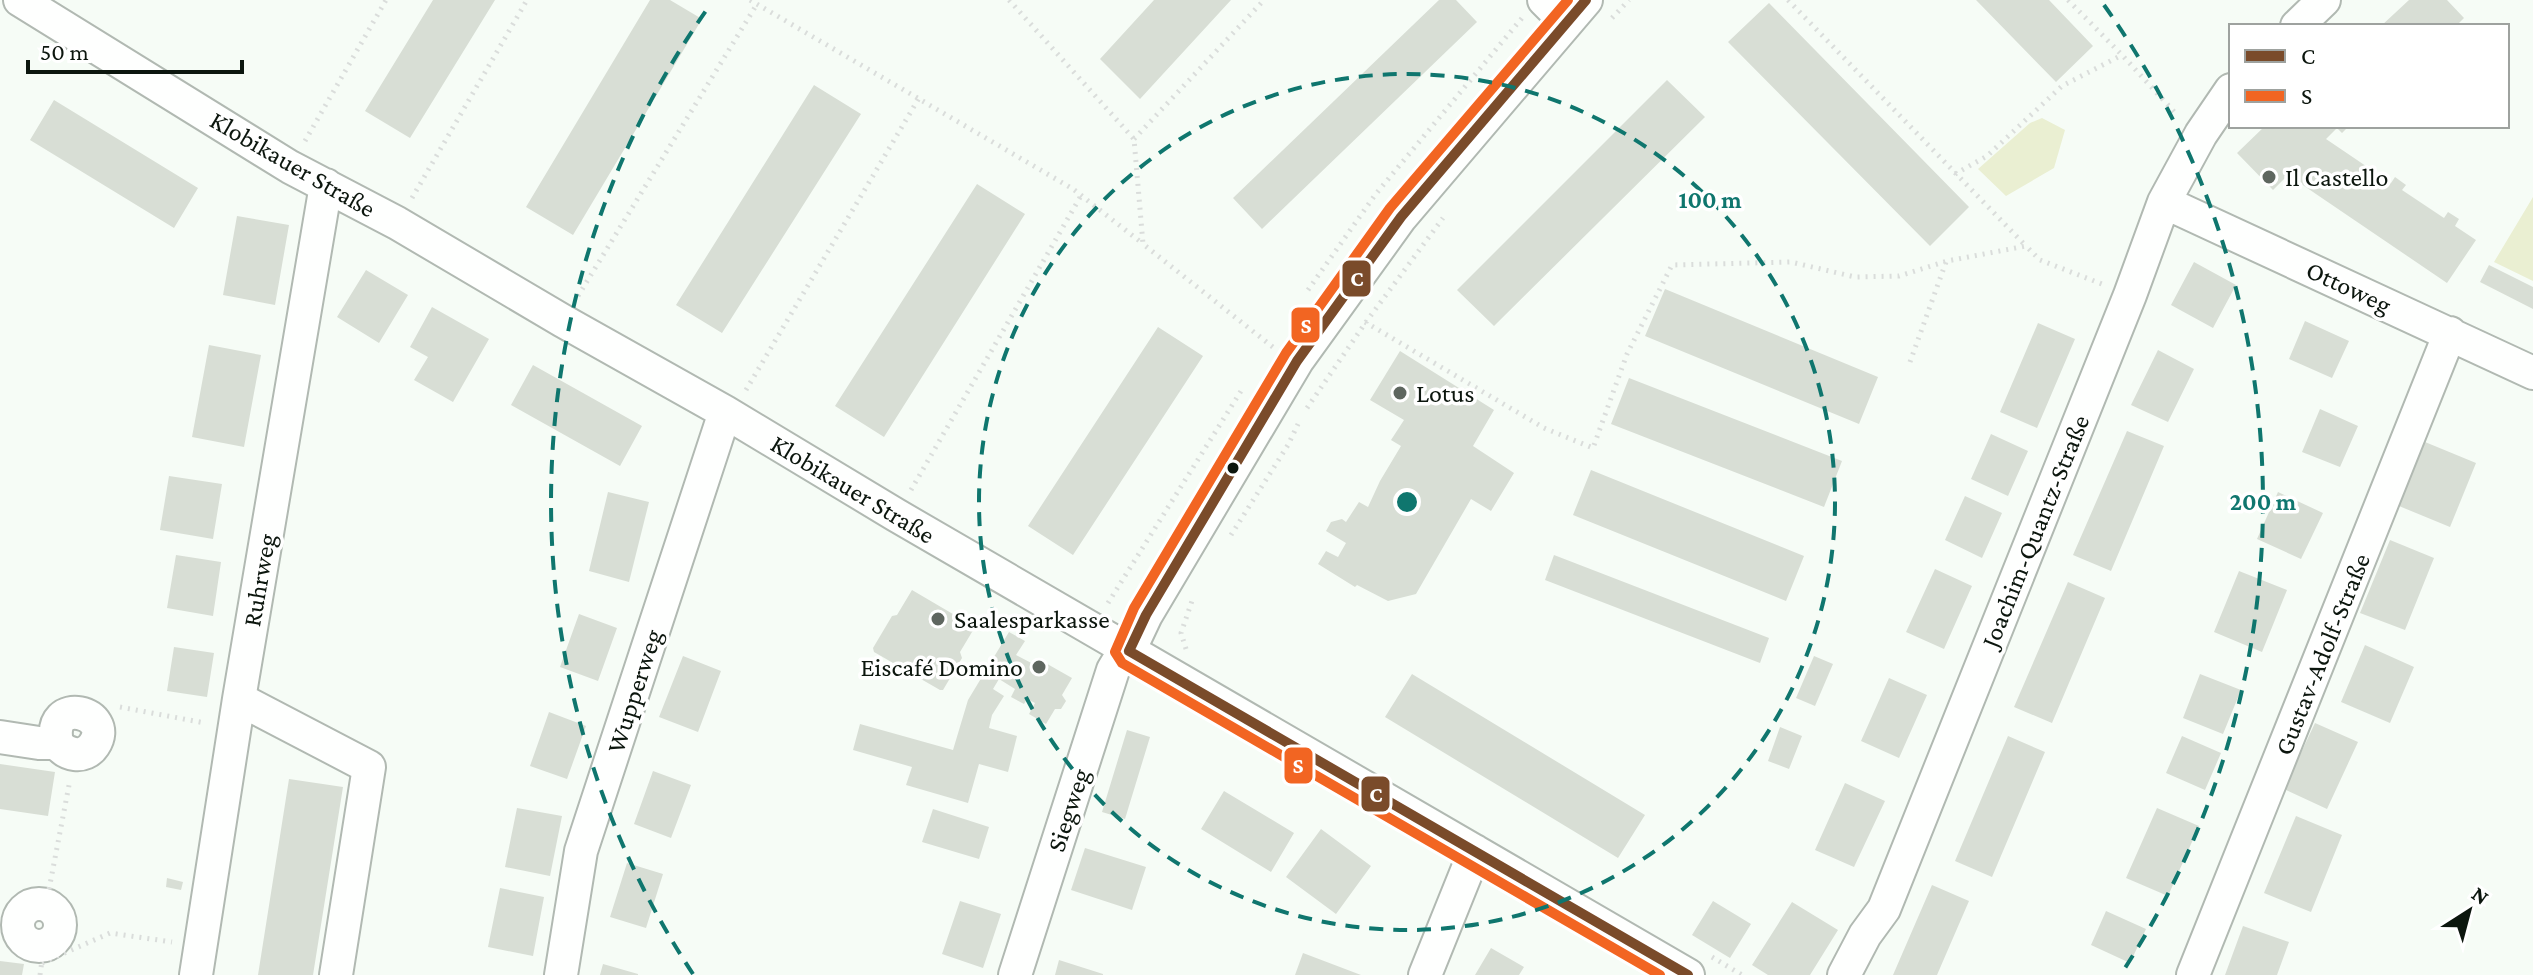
<svg xmlns="http://www.w3.org/2000/svg" width="2533" height="975" font-family="'Crimson Pro',serif">
	<style>
		.green { fill: #eaefd2 }
		.building { fill: #d8ded5 }
		.lines { fill: none; stroke-linecap: round; stroke-linejoin: round }
		.minor-casing { stroke: #b1b9b2; stroke-width: 36 }
		.path { stroke: #dadddb; stroke-width: 5; stroke-dasharray: 2 6; stroke-linecap: butt }
		.minor { stroke: #fefffe; stroke-width: 32 }
		.bus-1-casing { stroke: #fff; stroke-width: 16 }
		.bus-2-casing { stroke: #fff; stroke-width: 16 }
		.bus-1 { stroke: #7a4b2a; stroke-width: 10 }
		.bus-2 { stroke: #f26522; stroke-width: 10 }
		.ring { fill: none; stroke: #0f766e; stroke-width: 4; stroke-dasharray: 14 10 }
		.poi-dot { fill: #5e665f; stroke: #fff; stroke-width: 3 }
		.bus-dot { fill: #0c160e; stroke: #fff; stroke-width: 3 }
		.labels { text-anchor: middle; stroke-width: 7; stroke-linejoin: round; paint-order: stroke }
		.street-label { font-size: 26px; fill: #0c160e; stroke: #fff }
		.poi-label { font-size: 26px; fill: #0c160e; stroke: #fff; text-anchor: start }
		.centre { fill: #0f766e; stroke: #fff; stroke-width: 4 }
		.ring-label { font-size: 24px; text-anchor: middle; font-weight: bold; fill: #0f766e; stroke: #fff; stroke-width: 7; stroke-linejoin: round; paint-order: stroke }
		.line-badge { stroke: #fff; stroke-width: 3 }
		.badge-label { font-size: 22px; text-anchor: middle; font-weight: bold; fill: #fff }
	</style>
	<rect width="100%" height="100%" fill="#f6fcf6"/>
	<path class="green" d="M2042,118l23,12 -11,38 -48,28 -28,-27 52,-46z
		M2533,197v84l-39,-19z"/>
	<path class="building" d="M433,0h62l-85,138 -45,-27z
		M650,0h20l32,19 -129,216 -47,-28z
		M1154,0h77l-91,99 -40,-40z
		M1439,0h17l21,22 -215,207 -29,-31z
		M1976,0h73l44,46 -37,36z
		M2409,0h38l17,18 -8,8h-75z
		M1769,3l200,204 -39,39 -202,-204z
		M1667,80l38,37 -211,209 -37,-36z
		M814,85l47,29 -139,219 -46,-28z
		M54,100l144,88 -24,40 -144,-88z
		M2265,126h84l-7,7 -5,-5 -11,11 65,44 4,-6 11,8 -4,5 42,28 4,-6 11,7 -4,7 21,14 -29,43 -159,-108 -15,15 -36,-37z
		M977,184l48,30 -141,223 -49,-31z
		M237,216l52,9 -14,80 -52,-10z
		M2194,262l42,23 -23,43 -42,-23z
		M2489,265l44,22v22l-53,-27z
		M366,270l42,25 -29,48 -42,-26z
		M1665,289l213,88 -19,47 -214,-88z
		M432,307l57,32 -36,63 -39,-22 14,-23 -18,-10z
		M2305,321l44,20 -17,37 -43,-19z
		M2038,323l37,16 -38,89 -37,-16z
		M1158,327l45,29 -130,199 -45,-29z
		M209,345l52,10 -17,92 -52,-10z
		M2158,350l36,19 -26,53 -37,-17z
		M1400,351l94,59 -21,36 41,27 -23,38 -20,-12 -55,95 -28,7 -31,-16 -2,2 -37,-23 8,-13 12,6 8,-14 -20,-12 5,-9 11,-3 4,3 13,-20 9,5 12,-26 21,-35 -10,-6 13,-20 -34,-20z
		M533,365l109,61 -22,40 -109,-61z
		M1629,378l213,83 -18,46 -213,-83z
		M2320,409l38,17 -18,41 -38,-15z
		M2127,431l37,15 -53,125 -38,-16z
		M1991,434l37,17 -20,45 -37,-17z
		M2425,442l51,21 -26,64 -51,-21z
		M1591,470l213,86 -18,45 -213,-86z
		M169,476l53,8 -9,55 -53,-9z
		M608,492l41,10 -20,80 -40,-11z
		M2278,492l45,21 -22,46 -44,-20z
		M1965,496l37,17 -20,45 -37,-18z
		M2390,540l44,18 -29,72 -45,-17z
		M176,555l45,7 -8,54 -46,-8z
		M1554,555l215,83 -9,25 -215,-83z
		M1935,569l37,17 -28,63 -38,-17z
		M2239,571l48,19 -25,62 -48,-20z
		M2068,582l37,16 -53,125 -38,-16z
		M912,590l63,37 -15,25 2,6 -19,32h-3l-66,-38 -1,-4 19,-32 5,-1z
		M579,614l38,14 -19,53 -38,-14z
		M1009,632l16,9 -9,14 23,12 3,-6 30,17 -10,17 4,6 -5,8h-6l-9,15 -17,-10 6,-11 -8,-4 -3,5 -13,-7 4,-8 -16,-10 -6,10 11,7 -12,19 -3,13 28,8 -9,36 -29,-8 -11,39 -62,-18 6,-18 -59,-17 7,-26 93,26 15,-50z
		M2365,645l49,22 -24,56 -49,-21z
		M174,647l40,6 -7,44 -40,-6z
		M683,656l38,15 -23,61 -39,-15z
		M1814,656l19,8 -18,42 -19,-8z
		M1412,674l233,141 -27,43 -233,-141z
		M2200,674l41,16 -18,44 -40,-16z
		M1889,678l38,17 -28,63 -38,-17z
		M549,712l37,14 -19,53 -37,-13z
		M2315,723l43,19 -31,67 -43,-20z
		M1780,727l22,9 -13,33 -21,-8z
		M1127,730l23,7 -25,82 -23,-7z
		M2008,736l37,16 -53,125 -37,-16z
		M2182,736l39,17 -16,37 -39,-17z
		M0,764l55,8 -7,44 -48,-7z
		M653,771l38,14 -20,53 -37,-14z
		M289,779l54,8 -30,188h-55z
		M1845,783l40,18 -31,66 -39,-17z
		M1224,791l70,42 -23,39 -70,-43z
		M517,808l45,8 -12,60 -45,-9z
		M2157,808l42,18 -31,70 -42,-18z
		M933,809l56,18 -10,32 -57,-17z
		M2296,816l46,19 -31,77 -47,-19z
		M1321,829l50,37 -35,48 -50,-37z
		M1085,848l61,19 -14,43 -61,-20z
		M627,863l36,11 -17,54 -36,-11z
		M167,878l16,4 -2,8 -15,-3z
		M1932,885l37,16 -32,74h-44z
		M500,888l44,9 -11,59 -45,-9z
		M960,901l41,13 -18,54 -41,-14z
		M1713,901l38,23 -21,34 -38,-23z
		M1792,902l46,28 -28,45h-42l-16,-10z
		M2106,911l40,18 -16,34 -39,-18z
		M2243,926l46,16 -12,33h-52z
		M1491,948l33,19 -5,8h-44z
		M1303,953l58,22h-66z
		M1059,960l44,14v1h-48z
		M0,961l24,3 -2,11h-22z
		M603,964l35,10v1h-38z"/>
	<g class="lines">
		<defs>
			<path id="minor" d="M20,0l270,167 107,56 166,98 162,91 171,103 792,460
				M1544,0l22,22
				M2297,26l27,-26
				M2164,202l369,171
				M239,699l130,68 -33,208
				M0,737l39,6h18c9,12 27,17 37,2 22,-33 -48,-51 -37,-2
				M18 925a21 21 0 1 1 42 0a21 21 0 1 1-42 0Z
				M196,975l43,-276 87,-514
				M561,975l20,-124 144,-439
				M1015,975l98,-305 6,-10 10,-9 17,-36 151,-254 104,-144 185,-217
				M1425,975l50,-124
				M1844,975l21,-40 19,-26 246,-614 34,-93 37,-68 30,-44
				M2193,975l257,-642"/>
		</defs>
		<use href="#minor" class="minor-casing"/>
		<path class="path" d="M750,0l323,189 69,54
			M1009,0l125,139 9,105 131,104
			M1788,0l237,245
			M2068,0l54,55 56,61
			M1612,18l17,-18
			M1134,139l130,-139
			M305,141l81,-141
			M1955,174l32,-18 75,-70 60,-31
			M412,198l115,-198
			M1308,290l67,-95 147,-177
			M578,296l179,-292
			M1365,322l179,106 49,20 34,-94 45,-89 119,-3 64,15 44,-1 48,-15 79,-15 14,14 62,24
			M1910,362l36,-100
			M746,390l173,-292
			M1307,408l59,-86 77,-104
			M911,490l171,-296
			M1231,535l57,-90 10,-21
			M1108,603l133,-212
			M1186,649l-5,-16 12,-35
			M120,707l85,16
			M46,905l24,-125
			M1712,957l30,18
			M42,963l68,-30 62,9
			M40,975l4,-30"/>
		<use href="#minor" class="minor"/>
		<defs>
			<path id="bus-1" d="M1586,0l-185,217 -104,144 -151,254 -17,36 559,324"/>
			<path id="bus-2" d="M1568,0l-178,208 -104,145 -152,255 -19,44 7,11 538,312"/>
		</defs>
		<use href="#bus-1" class="bus-1-casing"/>
		<use href="#bus-2" class="bus-2-casing"/>
		<use href="#bus-1" class="bus-1"/>
		<use href="#bus-2" class="bus-2"/>
	</g>
	<g class="ring">
		<circle cx="1407" cy="502" r="428"/>
		<path d="M693 974A856 856 0 0 1 710 5M2104 5A856 856 0 0 1 2121 974"/>
	</g>
	<g class="poi-dot">
		<circle cx="2269" cy="177" r="8"/>
		<circle cx="1400" cy="393" r="8"/>
		<circle cx="938" cy="619" r="8"/>
		<circle cx="1039" cy="667" r="8"/>
	</g>
	<circle class="bus-dot" cx="1233" cy="468" r="7"/>
	<g class="labels">
		<g class="street-label">
			<text transform="translate(293 164) rotate(30)" y="9">Klobikauer Straße</text>
			<text transform="translate(2349 287) rotate(25)" y="9">Ottoweg</text>
			<text transform="translate(853 489) rotate(31)" y="9">Klobikauer Straße</text>
			<text transform="translate(2035 531) rotate(-68)" y="9">Joachim-Quantz-Straße</text>
			<text transform="translate(259 580) rotate(-80)" y="9">Ruhrweg</text>
			<text transform="translate(2322 654) rotate(-68)" y="9">Gustav-Adolf-Straße</text>
			<text transform="translate(634 691) rotate(-72)" y="9">Wupperweg</text>
			<text transform="translate(1068 810) rotate(-72)" y="9">Siegweg</text>
		</g>
		<g class="poi-label">
			<text x="2285" y="186">Il Castello</text>
			<text x="1416" y="402">Lotus</text>
			<text x="954" y="628">Saalesparkasse</text>
			<text x="1023" y="676" text-anchor="end">Eiscafé Domino</text>
		</g>
	</g>
	<circle cx="1407" cy="502" r="12" class="centre"/>
	<g class="ring-label">
		<text x="1710" y="208">100 m</text>
		<text x="2263" y="510">200 m</text>
	</g>
	<g class="line-badge">
		<rect x="1341" y="259" width="31" height="39" rx="8" fill="#7a4b2a"/>
		<rect x="1290" y="306" width="31" height="38" rx="8" fill="#f26522"/>
		<rect x="1283" y="746" width="31" height="39" rx="8" fill="#f26522"/>
		<rect x="1360" y="775" width="31" height="38" rx="8" fill="#7a4b2a"/>
	</g>
	<g class="badge-label">
		<text x="1357" y="286">C</text>
		<text x="1306" y="333">S</text>
		<text x="1298" y="773">S</text>
		<text x="1376" y="802">C</text>
	</g>
	<rect x="2229" y="24" width="280" height="104" fill="#ffffff" stroke="#9ea29f" stroke-width="2"/>
	<rect x="2245" y="50" width="40" height="12" fill="#7a4b2a" stroke="#9ea29f" stroke-width="2"/>
	<text x="2301" y="64" font-size="24" fill="#0c160e">C</text>
	<rect x="2245" y="90" width="40" height="12" fill="#f26522" stroke="#9ea29f" stroke-width="2"/>
	<text x="2301" y="104" font-size="24" fill="#0c160e">S</text>
	<g transform="translate(2469 911) rotate(36)" stroke="#ffffff" stroke-width="6" paint-order="stroke">
	<path d="M0-6L14 30L0 20L-14 30Z" fill="#0c160e"/>
	<text y="-12" font-size="22" font-weight="bold" text-anchor="middle" fill="#0c160e">N</text>
	</g>
	<path d="M28 60v12h214v-12" fill="none" stroke="#0c160e" stroke-width="4"/>
	<text x="40" y="60" font-size="24" fill="#0c160e" stroke="#ffffff" stroke-width="6" paint-order="stroke">50 m</text>
</svg>
